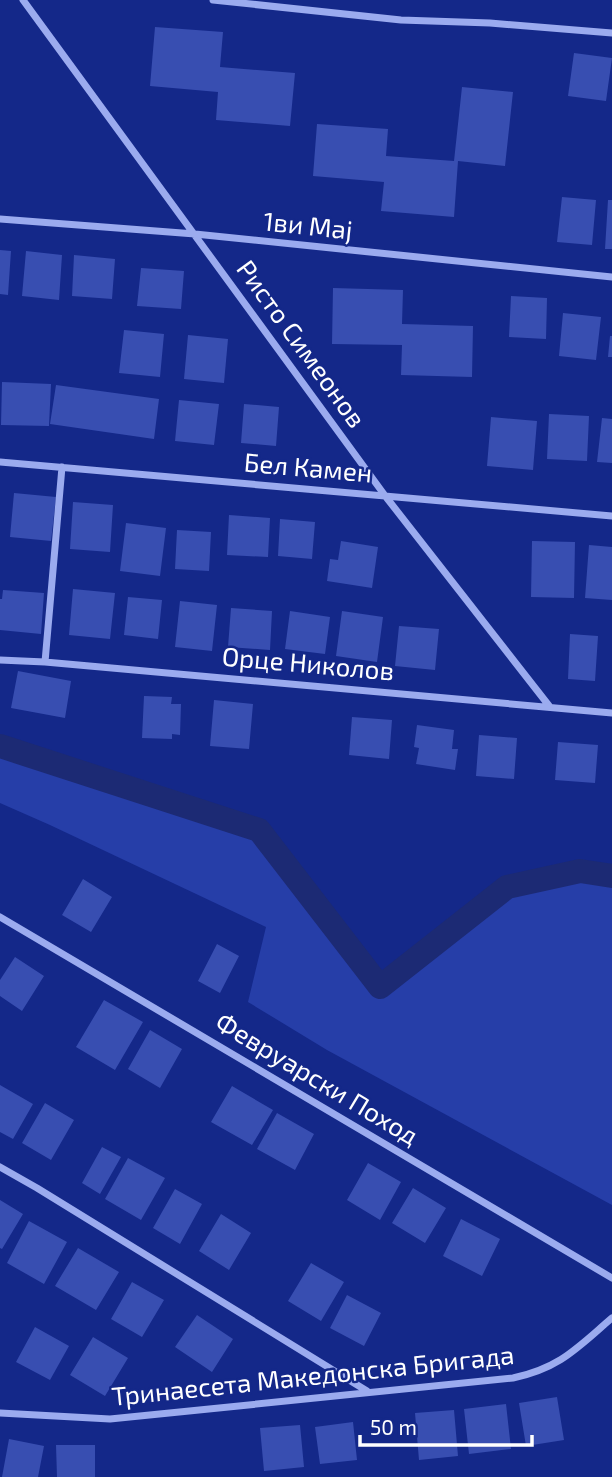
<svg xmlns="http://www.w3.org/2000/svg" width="612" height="1477" font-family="'Exo 2',sans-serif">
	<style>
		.green { fill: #263ea8 }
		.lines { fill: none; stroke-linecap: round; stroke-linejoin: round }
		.canal { stroke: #1c2a74; stroke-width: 24 }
		.building { fill: #384eb1 }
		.minor { stroke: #9babef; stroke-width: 7 }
		.labels { text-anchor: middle; stroke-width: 5; stroke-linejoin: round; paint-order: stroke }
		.street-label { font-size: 26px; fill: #fff; stroke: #142889 }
	</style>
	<rect width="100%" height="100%" fill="#142889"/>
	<path class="green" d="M0,745l253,77 127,165 127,-100 73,-16 32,5v329l-285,-155 -79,-48 18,-75 -216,-102 -50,-22z"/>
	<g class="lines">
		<path class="canal" d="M0,746l259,84 121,157 127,-100 73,-16 32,5"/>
	</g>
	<path class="building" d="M155,27l68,5 -3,35 75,6 -5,53 -74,-6 2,-28 -68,-6z
		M574,53l38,5 -6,43 -38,-5z
		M462,87l51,5 -8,74 -47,-5 -4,56 -73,-6 3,-29 -71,-6 4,-52 71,5 -2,27 68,5z
		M562,197l34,3 -4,45 -35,-3z
		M608,200h4v49h-7z
		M0,250l11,1 -3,44 -8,-1z
		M26,251l36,4 -3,45 -37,-4z
		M74,255l41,4 -3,40 -40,-3z
		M141,268l43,3 -3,38 -44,-3z
		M333,288l70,2 -1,34 71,2 -1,51 -71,-2 1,-30 -70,-1z
		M511,296l36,2 -1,41 -37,-2z
		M563,313l38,4 -5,43 -37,-4z
		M124,330l40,4 -4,43 -41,-4z
		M188,335l40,4 -4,44 -40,-4z
		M610,336h2v21h-4z
		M2,382l49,2 -2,42 -48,-1z
		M56,385l103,14 -5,40 -104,-15z
		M179,400l40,4 -5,41 -39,-4z
		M244,404l35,3 -3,39 -35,-3z
		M549,414l40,2 -2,45 -40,-2z
		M491,417l46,4 -4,49 -46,-4z
		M602,418l10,1v44l-15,-1z
		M14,493l42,4 -5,44 -41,-4z
		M73,502l40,3 -3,47 -40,-3z
		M229,515l41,3 -2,39 -41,-2z
		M280,519l35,3 -3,37 -34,-3z
		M126,523l40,5 -6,48 -40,-5z
		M177,530l34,2 -2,39 -34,-2z
		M341,541l37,6 -6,41 -45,-7 3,-22 8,1z
		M532,541l43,1 -1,56 -43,-1z
		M589,545l23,2v53l-27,-2z
		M73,589l42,4 -5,46 -41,-4z
		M3,590l41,3 -3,41 -41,-4v-31h2z
		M128,597l34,3 -4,39 -34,-4z
		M180,601l37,4 -5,46 -37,-4z
		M231,608l41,3 -2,39 -42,-3z
		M290,611l40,6 -5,37 -40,-5z
		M342,611l41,6 -6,45 -41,-6z
		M399,626l40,3 -4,41 -40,-4z
		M570,634l28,2 -3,45 -27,-2z
		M18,671l53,10 -6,37 -54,-10z
		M144,696l28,1 -1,7h10l-1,31 -8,-1v5l-30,-1z
		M214,700l39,4 -4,45 -39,-3z
		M352,717l40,3 -3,39 -40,-4z
		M417,725l37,5 -2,19h6l-3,21 -39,-6 3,-16 -5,-1z
		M479,735l38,3 -3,41 -38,-3z
		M558,742l40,3 -3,38 -40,-3z
		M83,879l29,18 -21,35 -29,-17z
		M217,944l22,12 -19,37 -22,-12z
		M15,957l29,19 -22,35 -22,-15v-16z
		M104,1000l39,22 -28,48 -39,-23z
		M150,1030l32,19 -22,39 -32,-19z
		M0,1085l33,19 -20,35 -13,-7z
		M232,1086l41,24 -21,35 -41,-23z
		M45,1103l29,17 -23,40 -29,-17z
		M277,1113l37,21 -19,36 -38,-21z
		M102,1147l19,10 -21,37 -18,-11z
		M128,1158l37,20 -24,42 -36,-21z
		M368,1163l33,19 -21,38 -33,-20z
		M413,1188l33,20 -21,35 -33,-20z
		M175,1189l27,15 -22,40 -27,-16z
		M0,1200l23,14 -21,35 -2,-1z
		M221,1214l30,19 -22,37 -30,-19z
		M461,1219l39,20 -18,37 -39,-20z
		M29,1221l38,21 -23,42 -37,-21z
		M78,1248l41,24 -23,38 -41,-24z
		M311,1263l33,19 -23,39 -33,-20z
		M132,1282l32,18 -22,37 -31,-18z
		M347,1295l34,18 -17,33 -34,-18z
		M197,1315l36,24 -21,33 -37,-25z
		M35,1327l34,19 -19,34 -34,-18z
		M93,1337l35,21 -23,38 -35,-21z
		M557,1397l7,43 -38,6 -7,-43z
		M506,1404l5,45 -42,5 -5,-45z
		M454,1410l4,46 -39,4 -4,-47z
		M353,1422l4,38 -37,4 -5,-37z
		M300,1425l4,42 -40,4 -4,-43z
		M9,1439l35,7 -6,31h-36z
		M56,1445h39v32h-38z"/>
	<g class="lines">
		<path class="minor" d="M23,0l363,497 164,210
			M213,0l188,20 89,3 122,10
			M0,219l195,15 417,43
			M0,462l612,54
			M0,660l45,2 567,51
			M45,662l17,-195
			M0,917l612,361
			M0,1167l37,21 330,203
			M0,1413l110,6 403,-41c47,-10 64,-30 99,-60"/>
	</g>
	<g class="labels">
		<g class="street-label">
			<text transform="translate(308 226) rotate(6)" y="9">1ви Мај</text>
			<text transform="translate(301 344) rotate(54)" y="9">Ристо Симеонов</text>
			<text transform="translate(308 468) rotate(5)" y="9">Бел Камен</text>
			<text transform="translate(308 664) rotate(5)" y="9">Орце Николов</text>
			<text transform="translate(317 1079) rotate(31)" y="9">Февруарски Поход</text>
			<text transform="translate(313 1376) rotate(-6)" y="9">Тринаесета Македонска Бригада</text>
		</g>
	</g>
	<path d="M360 1435v10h172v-10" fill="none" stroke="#ffffff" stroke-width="3.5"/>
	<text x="370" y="1435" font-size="21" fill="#ffffff" stroke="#142889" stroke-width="5" paint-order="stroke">50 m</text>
</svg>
